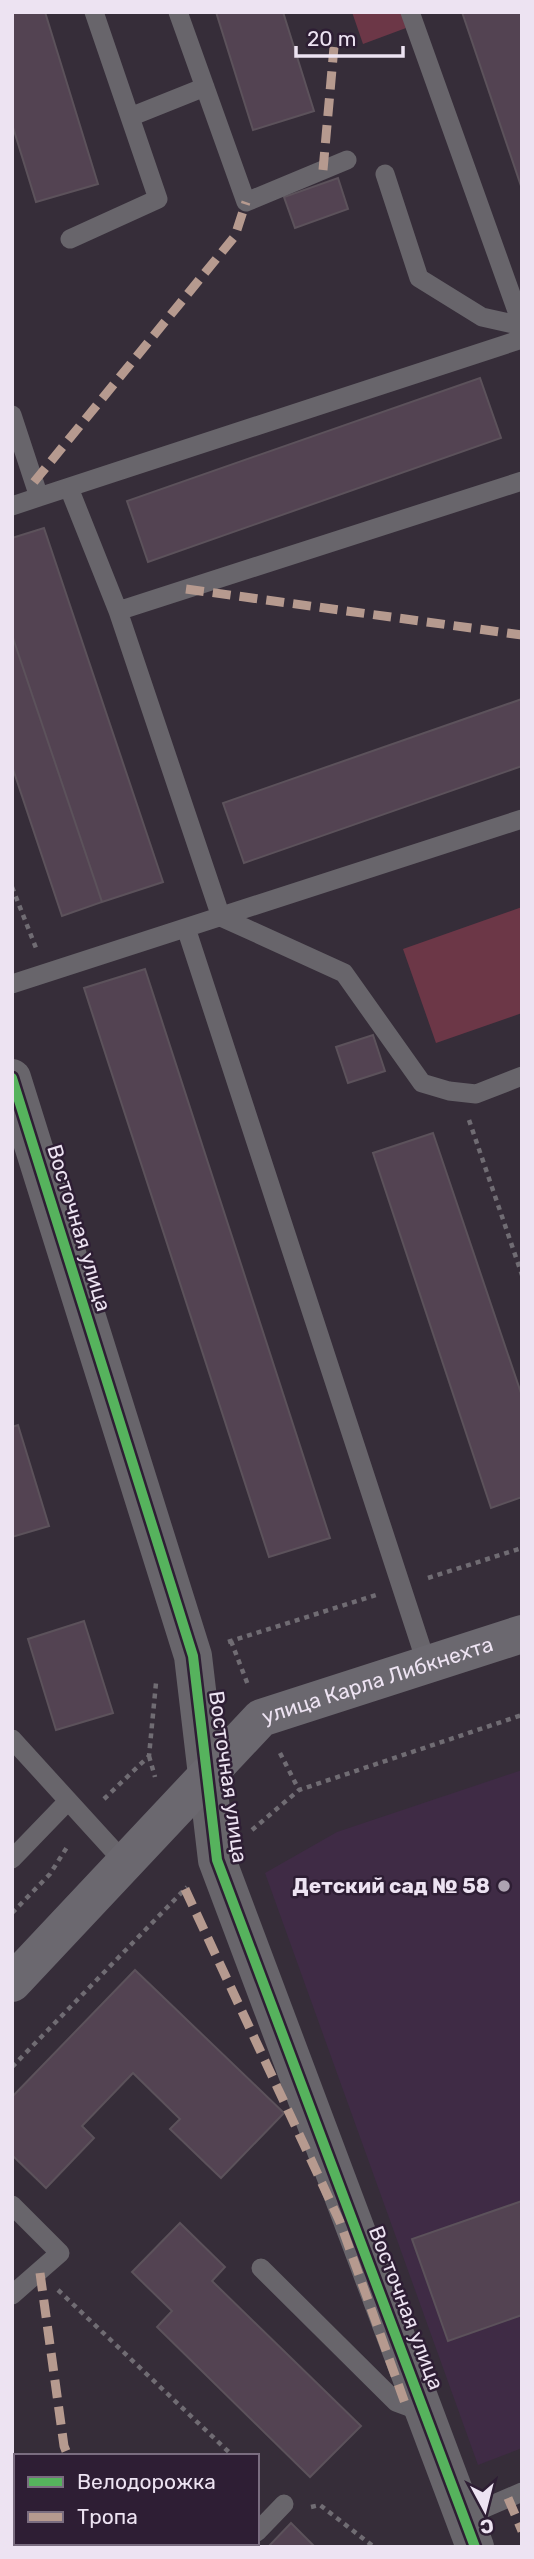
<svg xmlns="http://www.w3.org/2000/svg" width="534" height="2559" font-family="Rubik,sans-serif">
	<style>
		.built { fill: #3f2b45 }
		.green { fill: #6c3747 }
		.building { fill: #534352; stroke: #5c525b; stroke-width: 2 }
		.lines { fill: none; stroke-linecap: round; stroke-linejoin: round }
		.path { stroke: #706c73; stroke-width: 4.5; stroke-dasharray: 5 5; stroke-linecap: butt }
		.service { stroke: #68656b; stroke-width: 19 }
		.minor { stroke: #68656b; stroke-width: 38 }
		.secondary { stroke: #6b686f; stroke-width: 38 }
		.quiet { stroke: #b69a8f; stroke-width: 9; stroke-dasharray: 18 9; stroke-linecap: butt }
		.cycleway-casing { stroke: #2e1e34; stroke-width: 15 }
		.cycleway { stroke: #56b35d; stroke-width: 10 }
		.poi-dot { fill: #ada3b1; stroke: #2e1e34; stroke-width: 2.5 }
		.labels { text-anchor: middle; stroke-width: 5; stroke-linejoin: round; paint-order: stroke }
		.street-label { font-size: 21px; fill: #ede3f2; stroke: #2e1e34 }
		.poi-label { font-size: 21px; font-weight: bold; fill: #ede3f2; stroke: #2e1e34; text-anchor: end }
	</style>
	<rect width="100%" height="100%" fill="#362d39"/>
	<path class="built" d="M522,1770v678l-44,17 -213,-592 72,-41z"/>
	<path class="green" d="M352,12h49l5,16 -43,16z
		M522,907v106l-86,30 -33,-94z"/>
	<path class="building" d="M12,12h33l53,172 -62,18 -24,-78z
		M216,12h67l31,99 -61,19z
		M462,12h60v177z
		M338,178l10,31 -53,19 -11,-31z
		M480,378l21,60 -353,124 -21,-61z
		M44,528l119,354 -61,20 -90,-267v-97z
		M12,635l90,267 -40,14 -50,-150z
		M522,699v67l-278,97 -21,-60z
		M145,969l185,569 -61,19 -185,-569z
		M373,1035l12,36 -37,12 -12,-36z
		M433,1133l89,263v101l-31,11 -118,-355z
		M18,1425l31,101 -37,11v-110z
		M84,1621l29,92 -57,17 -28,-91z
		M135,1970l149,143 -63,65 -51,-49 10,-10 -47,-46 -51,53 12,12 -48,50 -34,-33v-58z
		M522,2201v114l-74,26 -36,-102z
		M180,2223l45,44 -13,14 149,145 -51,51 -153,-150 15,-16 -40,-39z
		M291,2523l24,24h-47z"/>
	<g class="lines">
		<path class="path" d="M12,887l24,61
			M469,1120l53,155
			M428,1578l94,-30
			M231,1641l17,44
			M228,1642l148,-47
			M280,1753l19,37
			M149,1756l6,21
			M104,1799l45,-43 7,-73
			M252,1830l47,-40 223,-75
			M12,1913l38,-39 19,-30
			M12,2067l175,-180
			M58,2290l175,166
			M311,2507l9,-2 54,42"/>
		<path class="service" d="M178,12l68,190 101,-42
			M410,12l112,313
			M130,117l75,-30
			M385,174l34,104 63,39 40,9
			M70,239l88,-40 -64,-187
			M12,415l27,82 -27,9
			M69,488l49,123 103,306 123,56 78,110 27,8 27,3 46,-18
			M39,497l483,-158
			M118,611l404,-130
			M186,928l241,737
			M12,984l510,-165
			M12,1739l113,124
			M12,1859l56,-58
			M12,2205l48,48 -48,42
			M261,2268l135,134 27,10
			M464,2517l58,-25
			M257,2532l27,-28
			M243,2547l4,-4"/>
		<path class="minor" d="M12,1078l181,578 24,204 258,687"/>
		<path class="secondary" id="s1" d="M12,1983l249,-265 261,-84"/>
		<path class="quiet" d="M323,170l11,-123
			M34,482l201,-246 11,-34
			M186,589l336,46
			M185,1889l155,333 66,184
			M40,2273l24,173 4,10
			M508,2498l14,33
			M105,2543v4"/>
		<defs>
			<path id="cycleway" d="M12,1078l181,578 24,204 258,687"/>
		</defs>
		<use href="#cycleway" class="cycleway-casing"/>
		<use href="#cycleway" class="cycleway"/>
	</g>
	<circle class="poi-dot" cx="504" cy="1886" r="7"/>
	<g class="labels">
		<g class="street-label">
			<text transform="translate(79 1228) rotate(73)" y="7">Восточная улица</text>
			<text dy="7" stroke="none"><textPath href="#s1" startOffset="486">улица Карла Либкнехта</textPath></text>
			<text transform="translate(228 1777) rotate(82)" y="7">Восточная улица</text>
			<text transform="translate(406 2308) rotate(69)" y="7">Восточная улица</text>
		</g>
		<g class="poi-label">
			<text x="490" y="1893">Детский сад № 58</text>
		</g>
	</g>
	<rect width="534" height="2559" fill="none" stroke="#ede3f2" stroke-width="28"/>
	<rect x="14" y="2454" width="245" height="91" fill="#2e1e34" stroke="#7a6d80" stroke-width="2"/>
	<rect x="28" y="2477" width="35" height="10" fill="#56b35d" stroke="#7a6d80" stroke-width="2"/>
	<text x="77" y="2489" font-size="21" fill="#ede3f2">Велодорожка</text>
	<rect x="28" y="2512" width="35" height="10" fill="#b69a8f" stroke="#7a6d80" stroke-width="2"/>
	<text x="77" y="2524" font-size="21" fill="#ede3f2">Тропа</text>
	<g transform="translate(485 2510) rotate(173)" stroke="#2e1e34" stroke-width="5" paint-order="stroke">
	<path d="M0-5L12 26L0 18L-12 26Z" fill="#ede3f2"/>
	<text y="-10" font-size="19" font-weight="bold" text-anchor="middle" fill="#ede3f2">С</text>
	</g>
	<path d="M296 46v10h107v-10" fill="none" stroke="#ede3f2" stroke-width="3.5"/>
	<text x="307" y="46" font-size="21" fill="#ede3f2" stroke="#2e1e34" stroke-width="5" paint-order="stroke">20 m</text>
</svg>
